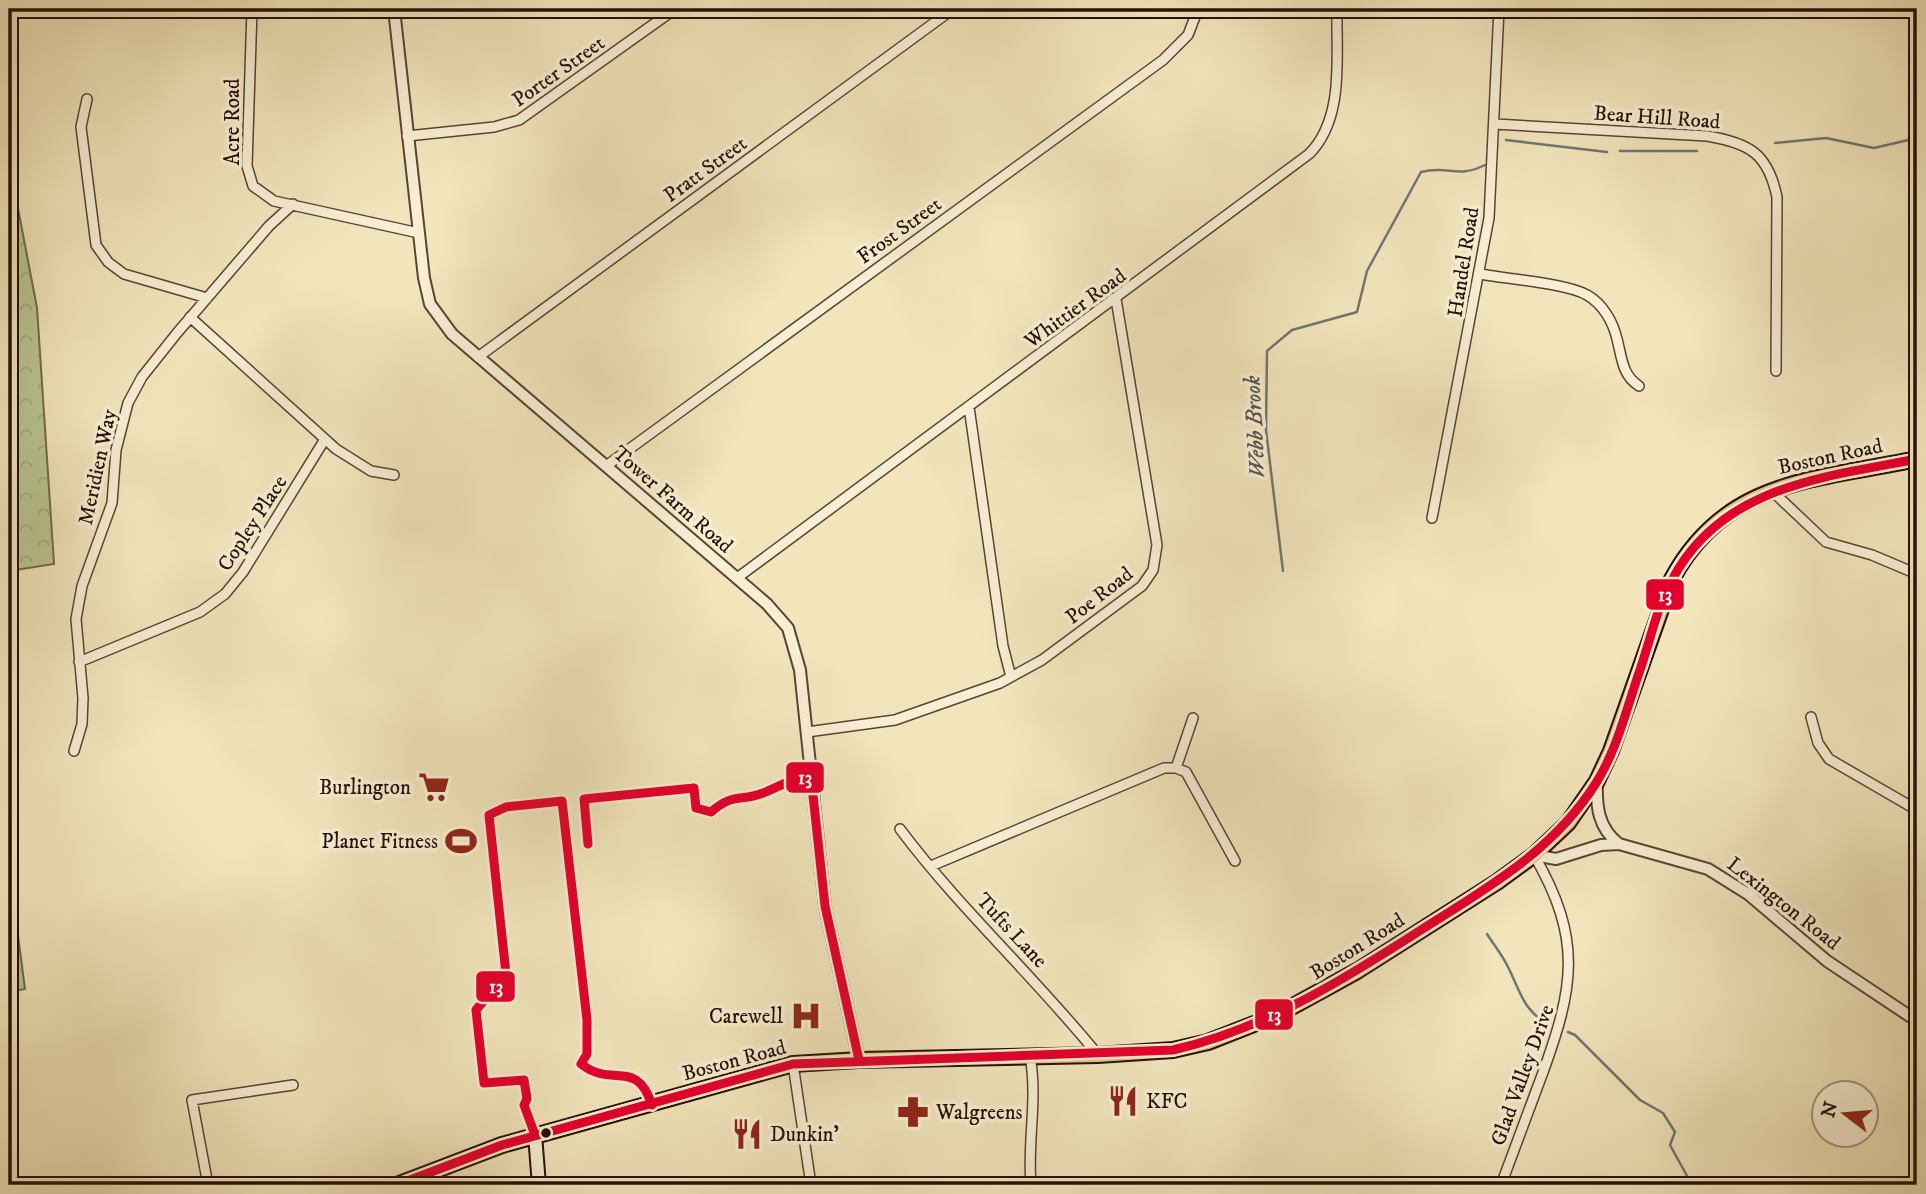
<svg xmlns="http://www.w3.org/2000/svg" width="1926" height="1194" font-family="'IM FELL DW Pica',serif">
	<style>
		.park { fill: url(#park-crowns); stroke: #706a4c; stroke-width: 2 }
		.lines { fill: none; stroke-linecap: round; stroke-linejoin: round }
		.stream { stroke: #6f7773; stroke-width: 2.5 }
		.minor-casing { stroke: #594434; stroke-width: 12 }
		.tertiary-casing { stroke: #594434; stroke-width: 14 }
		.secondary-casing { stroke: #260f06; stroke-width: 16 }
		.primary-casing { stroke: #260f06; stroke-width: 18 }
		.minor { stroke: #f7eed3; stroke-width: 9 }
		.tertiary { stroke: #f7eed3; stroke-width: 10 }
		.secondary { stroke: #f7eed3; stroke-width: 12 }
		.primary { stroke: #e9c27e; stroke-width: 14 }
		.bus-1-casing { stroke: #f7eed3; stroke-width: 14 }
		.bus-1 { stroke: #e4002b; stroke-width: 9 }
		.bus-dot { fill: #260f06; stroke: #f7eed3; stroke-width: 2.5 }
		.labels { text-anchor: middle; stroke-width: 7; stroke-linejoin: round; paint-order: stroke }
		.street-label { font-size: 21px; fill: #260f06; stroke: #f7eed3 }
		.poi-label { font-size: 21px; fill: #260f06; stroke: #f7eed3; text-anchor: end }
		.water-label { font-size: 23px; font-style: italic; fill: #57544e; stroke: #f7eed3 }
		.line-badge { stroke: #f7eed3; stroke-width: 2.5 }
		.badge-label { font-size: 19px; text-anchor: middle; font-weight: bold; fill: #fff }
	</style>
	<defs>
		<pattern id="park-crowns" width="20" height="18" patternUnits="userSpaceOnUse" patternTransform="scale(1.75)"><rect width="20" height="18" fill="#b9c592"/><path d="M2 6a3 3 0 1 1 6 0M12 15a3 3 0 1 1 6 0" fill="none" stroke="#9fa87c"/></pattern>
	</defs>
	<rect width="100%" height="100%" fill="#f2e5bc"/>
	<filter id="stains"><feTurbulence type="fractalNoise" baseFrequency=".00286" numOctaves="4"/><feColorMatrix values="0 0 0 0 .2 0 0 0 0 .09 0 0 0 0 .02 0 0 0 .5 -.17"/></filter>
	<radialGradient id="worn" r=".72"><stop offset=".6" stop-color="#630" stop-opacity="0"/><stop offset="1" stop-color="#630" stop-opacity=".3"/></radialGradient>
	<path class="park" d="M9,161l28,147 17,256 -45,7z
		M9,867l16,122 -16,3z"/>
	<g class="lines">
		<path class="stream" d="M1506,140l101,12
			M1775,143l51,-5 48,10 43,-10
			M1620,151h77
			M1283,571l-17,-141 1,-79 25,-21 65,-18 10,-41 54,-99c28,-7 36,7 64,-7
			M1487,934c7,11 16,22 21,33 12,23 16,47 42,57
			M1568,1032l7,3 65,65 23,13 12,19 -5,13 22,40"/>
		<defs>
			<path id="minor" d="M252,9l-5,157 6,20 21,15 145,32
				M87,99l-6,28 15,118 12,17 16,12 83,24
				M1495,124l212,12c43,7 61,18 70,61l-1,174
				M407,136l87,-9 25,-7 156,-111
				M1480,274c26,5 86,9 107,21 16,9 26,27 30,44 5,19 5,36 22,47
				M190,317l146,132 35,22 23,4
				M478,357l475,-348
				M969,407l34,239 8,31
				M606,466l557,-406 25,-25 10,-26
				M1771,490l55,52 46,13 45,19
				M1432,518l57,-300 10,-209
				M737,578l572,-424c36,-36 27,-98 28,-145
				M79,662l121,-50 25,-18 18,-22 82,-133
				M1811,717l7,26 11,16 88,51
				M1193,718l-17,50 10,4 49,89
				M807,732l88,-12 105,-37 42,-23 100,-74 11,-16 4,-25 -41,-246
				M74,751l8,-27 1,-26 -7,-79 6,-33 30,-83 4,-53 12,-47 14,-26 35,-44 92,-107 24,-22
				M900,829c60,80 135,148 198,226
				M931,866l233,-98h12
				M1030,1056c8,44 -3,86 1,129
				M793,1064l18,121
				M208,1185l-16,-85 101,-15
				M1501,1185c14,-37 27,-73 41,-110 32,-88 41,-135 -8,-220"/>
			<path id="tertiary" d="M394,9l30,269 6,26 22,30 315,270 21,24 12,42 25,236 34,154
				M1597,781c-1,25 1,47 22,63
				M1534,855l22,4 45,-14 18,-1 89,25 40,25 79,67 90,60"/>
			<path id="secondary" d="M535,1135l4,50"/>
			<path id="primary" d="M397,1185l105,-40 291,-81 66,-4 239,-5 75,-5 35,-8 69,-27 80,-44 140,-89 37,-27 34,-32 29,-42 14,-30 60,-170c54,-103 147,-101 246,-122"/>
		</defs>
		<use href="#minor" class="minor-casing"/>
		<use href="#tertiary" class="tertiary-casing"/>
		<use href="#secondary" class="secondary-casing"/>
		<use href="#primary" class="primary-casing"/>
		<use href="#minor" class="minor"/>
		<use href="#tertiary" class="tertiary"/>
		<use href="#secondary" class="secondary"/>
		<use href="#primary" class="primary"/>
		<defs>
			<path id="bus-1" d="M588,844l-4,-45 110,-11 2,20 15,4c23,-20 29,-10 52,-19 18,-7 28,-15 48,-16l14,129 34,154
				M535,1135l-11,-30 3,-6 -3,-19 -40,3 -8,-73 30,-36 -17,-159 17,-8 56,-6 25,219v34l-6,10c32,25 55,-7 71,41
				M397,1185l105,-40 291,-81 380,-14c92,-21 172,-71 251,-122 65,-41 130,-78 172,-145 21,-33 31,-76 44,-113 10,-29 17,-63 32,-90 49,-94 152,-103 245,-121"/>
		</defs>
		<use href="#bus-1" class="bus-1-casing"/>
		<use href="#bus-1" class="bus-1"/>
	</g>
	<defs>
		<symbol id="supermarket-bare" viewBox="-9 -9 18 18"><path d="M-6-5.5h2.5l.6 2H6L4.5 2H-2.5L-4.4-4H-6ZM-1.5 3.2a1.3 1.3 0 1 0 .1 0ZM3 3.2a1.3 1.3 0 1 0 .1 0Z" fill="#8f2418" stroke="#f7eed3" stroke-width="2.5" paint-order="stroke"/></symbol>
		<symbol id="stadium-bare" viewBox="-9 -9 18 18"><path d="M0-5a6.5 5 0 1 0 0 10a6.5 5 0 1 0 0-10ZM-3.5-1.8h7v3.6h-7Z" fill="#8f2418" stroke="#f7eed3" stroke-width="2.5" paint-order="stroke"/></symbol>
		<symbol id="hospital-bare" viewBox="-9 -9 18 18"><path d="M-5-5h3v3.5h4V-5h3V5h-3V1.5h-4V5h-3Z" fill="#8f2418" stroke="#f7eed3" stroke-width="2.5" paint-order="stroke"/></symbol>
		<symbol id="restaurant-bare" viewBox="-9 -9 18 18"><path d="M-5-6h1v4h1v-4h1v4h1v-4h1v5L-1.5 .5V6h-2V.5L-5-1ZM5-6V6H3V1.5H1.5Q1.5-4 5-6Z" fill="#8f2418" stroke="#f7eed3" stroke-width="2.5" paint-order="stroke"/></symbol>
		<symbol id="pharmacy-bare" viewBox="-9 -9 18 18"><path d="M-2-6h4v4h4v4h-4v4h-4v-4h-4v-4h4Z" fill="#8f2418" stroke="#f7eed3" stroke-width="2.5" paint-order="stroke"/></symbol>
	</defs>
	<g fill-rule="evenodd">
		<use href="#supermarket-bare" x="412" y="765" width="44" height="44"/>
		<use href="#stadium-bare" x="439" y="819" width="44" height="44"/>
		<use href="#hospital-bare" x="784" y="994" width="44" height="44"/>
		<use href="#restaurant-bare" x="1101" y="1079" width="44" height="44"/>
		<use href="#pharmacy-bare" x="891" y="1090" width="44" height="44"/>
		<use href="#restaurant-bare" x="725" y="1112" width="44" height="44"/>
	</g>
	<circle class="bus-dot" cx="546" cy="1133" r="6"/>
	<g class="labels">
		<g class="street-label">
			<text transform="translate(558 71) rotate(-35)" y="7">Porter Street</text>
			<text transform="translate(1657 117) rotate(4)" y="7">Bear Hill Road</text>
			<text transform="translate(232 122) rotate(-90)" y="7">Acre Road</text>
			<text transform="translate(705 169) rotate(-36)" y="7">Pratt Street</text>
			<text transform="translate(899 230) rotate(-36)" y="7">Frost Street</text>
			<text transform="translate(1463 262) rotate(-81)" y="7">Handel Road</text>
			<text transform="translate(1075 308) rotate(-36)" y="7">Whittier Road</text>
			<text transform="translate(1830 456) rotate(-12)" y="7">Boston Road</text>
			<text transform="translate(97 467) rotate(-78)" y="7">Meridien Way</text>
			<text transform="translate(673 499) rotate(41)" y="7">Tower Farm Road</text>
			<text transform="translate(252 523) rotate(-57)" y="7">Copley Place</text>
			<text transform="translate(1099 595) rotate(-38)" y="7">Poe Road</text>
			<text transform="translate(1784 903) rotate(38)" y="7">Lexington Road</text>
			<text transform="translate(1012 930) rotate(47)" y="7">Tufts Lane</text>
			<text transform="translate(1357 946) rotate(-32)" y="7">Boston Road</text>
			<text transform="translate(734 1060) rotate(-15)" y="7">Boston Road</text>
			<text transform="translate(1522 1075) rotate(-70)" y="7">Glad Valley Drive</text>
		</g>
		<g class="poi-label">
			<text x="411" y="794">Burlington</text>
			<text x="438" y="848">Planet Fitness</text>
			<text x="783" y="1023">Carewell</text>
			<text x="1146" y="1108" text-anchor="start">KFC</text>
			<text x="936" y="1119" text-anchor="start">Walgreens</text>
			<text x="770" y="1141" text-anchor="start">Dunkin'</text>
		</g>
		<g class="water-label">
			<text transform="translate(1254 427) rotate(-93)" y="8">Webb Brook</text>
		</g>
	</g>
	<g class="line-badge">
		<rect x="1645" y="578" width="40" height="33" rx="7" fill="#e4002b"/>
		<rect x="785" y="761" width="40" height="33" rx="7" fill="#e4002b"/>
		<rect x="475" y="970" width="41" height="33" rx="7" fill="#e4002b"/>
		<rect x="1254" y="998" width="40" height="33" rx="7" fill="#e4002b"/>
	</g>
	<g class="badge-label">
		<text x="1665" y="601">13</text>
		<text x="805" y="784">13</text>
		<text x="496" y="993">13</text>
		<text x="1274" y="1021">13</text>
	</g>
	<rect width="1926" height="1194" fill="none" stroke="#f2e5bc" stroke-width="35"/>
	<rect x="10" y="10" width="1905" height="1173" fill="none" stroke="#260f06" stroke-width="3.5"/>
	<rect x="18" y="18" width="1891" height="1159" fill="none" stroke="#260f06" stroke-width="2"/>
	<g transform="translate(1845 1114) rotate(286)"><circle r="33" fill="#f7eed3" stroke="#a39581" stroke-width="2"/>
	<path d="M0-5L12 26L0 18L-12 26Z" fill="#8f2418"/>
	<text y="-10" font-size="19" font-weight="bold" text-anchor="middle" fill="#260f06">N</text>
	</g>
	<rect width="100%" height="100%" filter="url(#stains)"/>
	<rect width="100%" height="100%" fill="url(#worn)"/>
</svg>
